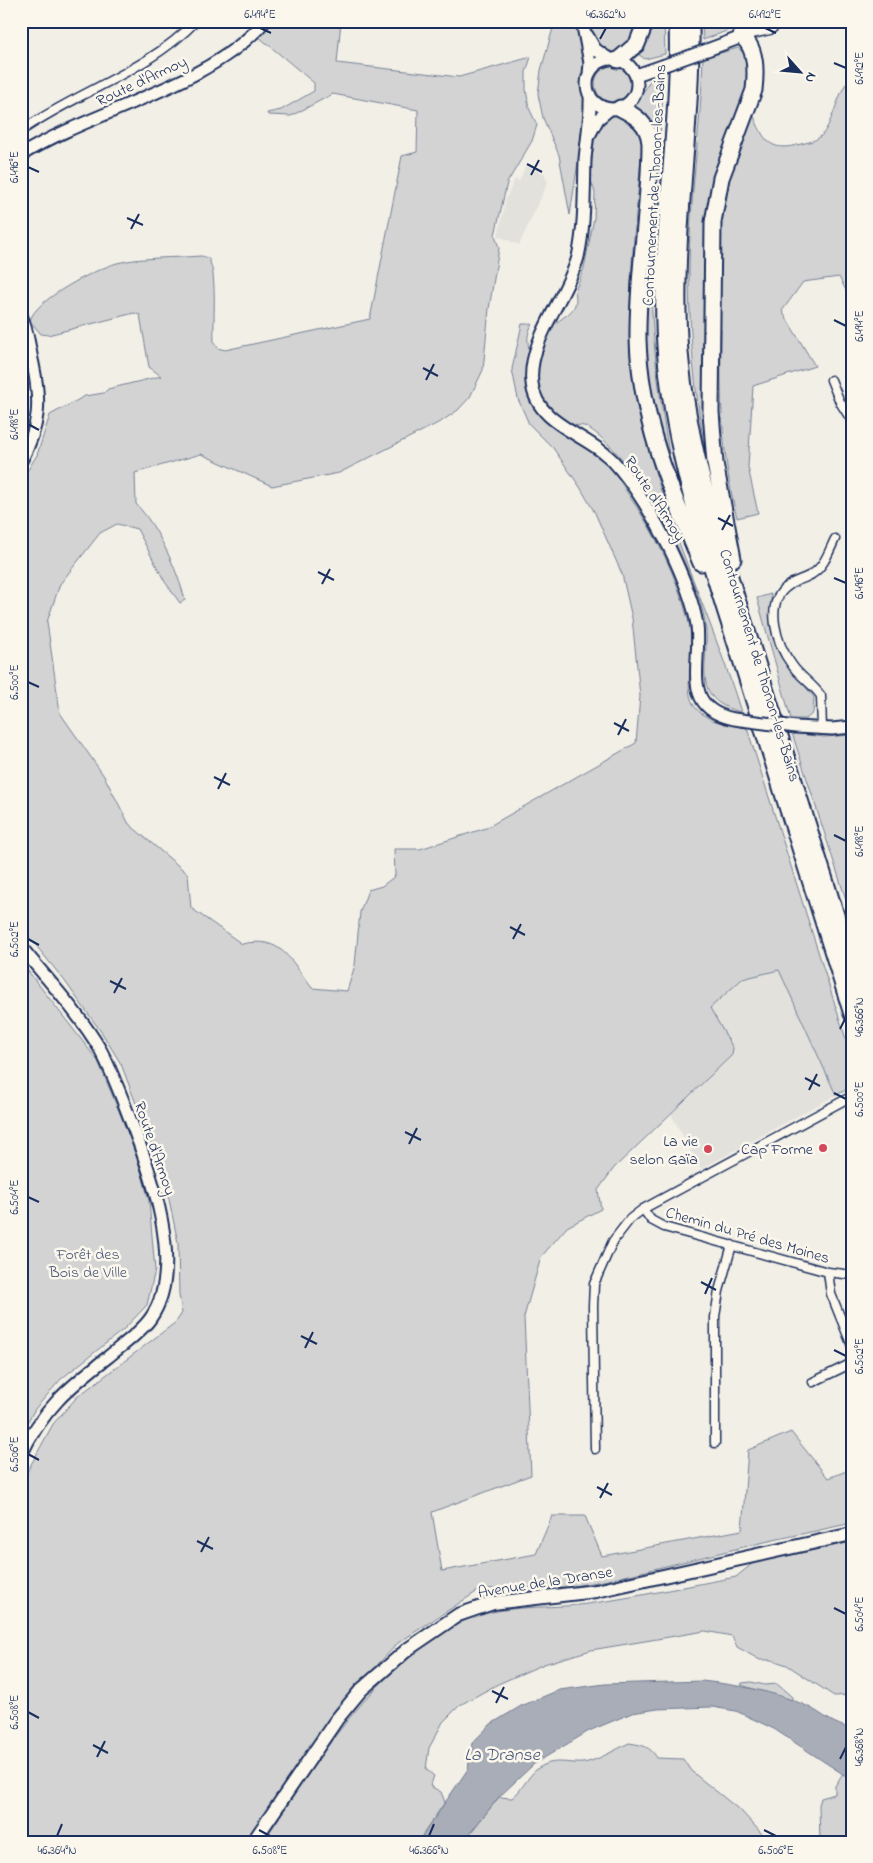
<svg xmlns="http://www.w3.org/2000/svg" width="873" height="1863" font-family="'Indie Flower',sans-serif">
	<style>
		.built { fill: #e2e1dc }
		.green { fill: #d2d3d2; stroke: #768198 }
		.water { fill: #a9adb7; stroke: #707b93 }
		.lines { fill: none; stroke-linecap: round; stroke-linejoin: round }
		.street-casing { stroke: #1b2f5e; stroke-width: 11 }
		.secondary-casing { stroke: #1b2f5e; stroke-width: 15 }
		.primary-casing { stroke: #1b2f5e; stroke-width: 16 }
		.highway-casing { stroke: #1b2f5e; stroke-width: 19 }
		.street { stroke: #fbf7ec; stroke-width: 8 }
		.secondary { stroke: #fbf7ec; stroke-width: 11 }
		.primary { stroke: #fbf7ec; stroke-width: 12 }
		.highway { stroke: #fbf7ec; stroke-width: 15 }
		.secondary-bridge-casing { stroke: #1b2f5e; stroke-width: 15; stroke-linecap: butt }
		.secondary-bridge { stroke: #fbf7ec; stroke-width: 11 }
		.ticks { fill: none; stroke: #1b2f5e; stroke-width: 2 }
		.poi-dot { fill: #d1495b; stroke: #fbf7ec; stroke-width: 2 }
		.labels { text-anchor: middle; stroke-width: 5; stroke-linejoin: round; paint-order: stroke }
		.street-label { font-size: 16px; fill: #1b2f5e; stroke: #fbf7ec }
		.poi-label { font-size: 16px; fill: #1b2f5e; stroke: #fbf7ec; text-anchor: end }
		.park-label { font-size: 16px; fill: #49587b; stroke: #fbf7ec }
		.water-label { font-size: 18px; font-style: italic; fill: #465579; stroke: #fbf7ec }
		.neatline { fill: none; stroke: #1b2f5e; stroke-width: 2 }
		.ticks-label { font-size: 12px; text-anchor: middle; fill: #1b2f5e }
	</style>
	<rect width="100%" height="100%" fill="#f2efe6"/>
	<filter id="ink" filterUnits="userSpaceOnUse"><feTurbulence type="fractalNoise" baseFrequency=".02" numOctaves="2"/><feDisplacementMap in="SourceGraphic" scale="10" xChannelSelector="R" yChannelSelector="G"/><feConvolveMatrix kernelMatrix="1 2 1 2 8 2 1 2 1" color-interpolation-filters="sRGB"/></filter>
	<g filter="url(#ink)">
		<path class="built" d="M526,165l18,8 4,9 -29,63 -21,-9 8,-38 9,-19 4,2z
			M779,970l57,125 -135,74 -30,-55 61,-59 1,-7 -24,-40 33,-29z"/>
		<path class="green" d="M273,21h68l-4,42 122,14 72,-20 -5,15v17l3,19 8,17 -5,16 -25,42 -12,52 4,13 -10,61 -6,61 -13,27 -12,13 -16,11 -103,52 -67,13 -71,-32 -66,19 1,31c22,23 41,65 49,96l-5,3 -15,-21 -28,-53 -20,-5 -17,9 -40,51 -13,38 13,91 44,63 25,48 59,50 3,34 51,36c40,-9 48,16 70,44l35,3 8,-26 5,-53 8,-22 14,-4 13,-10 -1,-27h26l66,-21 150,-85 4,-47 -8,-78 -10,-44 -27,-61 -15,-26 -27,-39 -24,-24 -11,-25 -6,-30 10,-45h10c-8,17 -2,18 -3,33 -2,19 -5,34 5,51 16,25 49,33 69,52 11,10 19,24 27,37 26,38 46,77 58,122 15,57 -31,97 59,109l105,330v29l-16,8 -57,-125 -37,9 -32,29 23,40 -1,7 -118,113 -16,22 3,19 -34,18 -26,30 -17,60 7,158 -99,37 10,59 94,-17 16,-38h33l17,40 140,-26 6,-80 43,-18 37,46 24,-9v54l-92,20 -151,37 -41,7 -87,2 -83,54 -18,19 -50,58 -84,122h-225v-359l32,-59 24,-27 99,-75 6,-9 -3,-18 -1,-52 -13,-63 -44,-116 -19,-31 -38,-53 -43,-53v-446l16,-26 13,-40 35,-19 19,-3 4,-4 53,-13 -12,-9 -9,-52 -6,-2 -86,22 -7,-1 -11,-13c4,-21 66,-52 87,-58 25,-6 58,-5 84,-7 4,1 8,1 9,6 7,17 3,60 4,80l4,6 7,2 145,-31 32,-163 15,-4 1,-42 -85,-16 -42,22 -23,-1 -1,-2 14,-3 33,-19v-8l-55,-46z
			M555,21h21l10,46 -4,17 4,25 -16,106 -11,-60 -16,-37 -5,-24 3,-24z
			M589,21h50l-5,15 -16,16c-18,0 -27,-14 -29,-31z
			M650,21h14l1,33 -20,5 -10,-7z
			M702,21h33l-6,9 -26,10z
			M738,48l10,9 1,28 -28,76 -14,299c-12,-63 -18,-125 -18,-189 0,-71 12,-142 14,-213z
			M595 84a18 18 0 1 1 36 0a18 18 0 1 1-36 0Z
			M664,72c-3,71 -13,142 -13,213 1,65 11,128 22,192l-13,-30 -17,-98 11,-205 -23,-36 8,-8 13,-23z
			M852,80v222l-13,-25 -36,5 -21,29 33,55 -62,20 -5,81 10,46 -21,5c-16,-63 -17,-124 -16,-189h-3v-94l6,-48 29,-73c11,27 17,39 48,30 8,-2 15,-3 21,-9 9,-10 15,-36 23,-50z
			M620,115l21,14 3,22 -3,5c-5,72 -17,147 -7,219 15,118 72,224 107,337 -55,-13 -29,-53 -36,-90 -4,-24 -19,-56 -29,-78 -11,-27 -47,-81 -68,-100 -6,-6 -16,-15 -24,-18 -5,-1 -10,0 -15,-2 -14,-6 -25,-19 -30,-33 -6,-19 1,-49 14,-65 11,-12 27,-13 22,-35l9,-23 10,-50 1,-25 -5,-16 5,-45c4,-10 14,-17 25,-17z
			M771,594l1,31 21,47 21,25 -1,16 -7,6h-15l-34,-121z
			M792,733l32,4 28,-2v183z
			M21,962l77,99 39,93 12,47 6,69 -8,35 -23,24 -63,50 -26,30 -14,24z
			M852,1542v153l-18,1 -47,-31 -15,-5h-12l-23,-13 -5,-11 -27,-5 -114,19 -47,14 -46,20 -38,21 -17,17 -14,26 -3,21 8,7 -4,10 11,6 4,10 -27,40h-155c48,-72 91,-146 163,-197 14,-10 29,-21 45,-27 38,-14 77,-9 116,-14 50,-7 100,-18 149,-27l17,-14z
			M751,1682l14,3 12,-1 15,13v4l-51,-16 1,-2z
			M629,1743c13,2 21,3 28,15l26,1 8,12 51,41 21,23 1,7h-301l36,-45 13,1c12,-9 17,-27 32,-33 12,-6 26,-1 39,-2 11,-1 34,-14 46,-20z
			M843,1773l9,7v62h-32l-1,-37 2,-7 14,-4v-8z"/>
		<path class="water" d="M702,1681c35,4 72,10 105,25 16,8 27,20 45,22v52l-78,-51 -38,-18 -24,-4 -54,2 -26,4 -43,18 -55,33 -35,33 -36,45h-45l50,-73 4,-26 19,-19 30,-18 38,-16 46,-6z"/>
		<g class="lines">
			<defs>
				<path id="street" d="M744,27h12l16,-6
					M743,36l27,-6 12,-9
					M21,131c57,-40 126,-59 175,-110
					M831,380l9,22 12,19
					M822,729l-1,-33c-8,-12 -21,-19 -29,-31 -15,-20 -29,-62 -4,-79 7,-6 17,-7 24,-12 12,-7 17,-23 23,-35
					M643,1209l8,11 13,7 164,45 24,3
					M828,1272l3,22 21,52
					M813,1382l35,-17 4,-5
					M715,1443v-126l4,-26 13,-46
					M595,1449l-2,-143 1,-22 19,-43 17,-22 13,-10 209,-113"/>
				<path id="secondary" d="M582,21l8,42 -1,11
					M587,35l8,14 14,10
					M707,50l32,-12 5,-8 -2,-9
					M587 84a25 25 0 1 1 50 0a25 25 0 1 1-50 0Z
					M636,75l26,-9
					M590,95c1,21 -3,43 -5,64 -1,32 0,67 -7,98 -11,40 -51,85 -46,126 4,42 56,51 81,78 20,21 43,60 56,86 11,23 24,52 28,78 5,41 -19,87 44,95
					M590,134l8,-15 12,-10
					M21,155c73,-46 188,-68 244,-134
					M21,315c7,16 8,32 12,49 8,38 7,62 -12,97
					M796,727l36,2 20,-2
					M21,947c27,33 57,65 79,102 12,22 21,46 30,70 20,52 57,149 20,200 -11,15 -28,26 -42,38 -39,30 -66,53 -87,98"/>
				<path id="primary" d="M253,1842l84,-123 24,-29 47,-41 50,-34 35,-12 103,-12 256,-57"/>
				<path id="highway" d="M677,21c4,113 -21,225 -11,338 10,106 45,206 77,307 36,116 73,232 109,348
					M691,21c2,111 -20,221 -11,331 9,103 42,200 73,298 33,105 66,210 99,316
					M618,60l19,-16 9,-23
					M620,108c16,8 28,15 30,35 0,65 -13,130 -12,196 2,80 33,152 63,224
					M733,559l-18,-96 -4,-51 2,-190 8,-44 33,-88c2,-18 3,-43 -13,-54"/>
			</defs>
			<use href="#street" class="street-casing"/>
			<use href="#secondary" class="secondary-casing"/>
			<use href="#primary" class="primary-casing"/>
			<use href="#highway" class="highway-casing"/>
			<use href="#street" class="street"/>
			<use href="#secondary" class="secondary"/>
			<use href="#primary" class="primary"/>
			<use href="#highway" class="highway"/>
			<defs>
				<path id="secondary-bridge" d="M662,66l45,-16
					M741,720l55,7"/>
			</defs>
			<use href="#secondary-bridge" class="secondary-bridge-casing"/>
			<use href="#secondary-bridge" class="secondary-bridge"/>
		</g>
	</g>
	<path class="ticks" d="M260,28l11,5M765,28l11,5M600,39l6,-11M834,63l12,5M527,164l15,8M28,167l11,5M531,175l8,-15M127,218l16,7M131,229l8,-15M834,320l12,6M423,368l15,8M426,380l8,-16M28,424l11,6M718,518l15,8M722,530l8,-15M318,572l16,8M834,578l12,5M322,584l8,-15M28,682l11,5M614,723l15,8M618,735l8,-16M214,777l16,8M218,789l8,-16M834,835l12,6M510,927l15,8M28,939l11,6M513,939l8,-15M110,981l16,8M114,993l8,-15M840,1029l6,-12M805,1078l15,8M809,1090l8,-16M834,1093l12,6M405,1132l16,8M409,1144l8,-16M28,1197l11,5M701,1282l15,8M705,1294l7,-16M301,1336l16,8M305,1348l8,-16M834,1350l12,6M28,1454l11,6M597,1487l15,8M600,1498l8,-15M197,1541l16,8M201,1552l8,-15M834,1608l12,6M492,1691l16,8M496,1703l8,-16M28,1712l11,6M93,1745l15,8M97,1757l8,-16M840,1759l6,-12M259,1830l11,6M764,1830l12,6M57,1836l5,-12M429,1836l5,-12"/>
	<g class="poi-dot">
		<circle cx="823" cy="1148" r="5"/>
		<circle cx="708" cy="1149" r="5"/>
	</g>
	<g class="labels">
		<g class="street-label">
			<text transform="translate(141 80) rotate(-25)" y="6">Route d'Armoy</text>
			<text transform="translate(653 185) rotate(-87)" y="6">Contournement de Thonon-les-Bains</text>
			<text transform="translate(656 498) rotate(57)" y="6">Route d'Armoy</text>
			<text transform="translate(761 665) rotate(73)" y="6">Contournement de Thonon-les-Bains</text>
			<text transform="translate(156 1148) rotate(71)" y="6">Route d'Armoy</text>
			<text transform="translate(748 1234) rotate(16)" y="6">Chemin du Pré des Moines</text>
			<text transform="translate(545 1581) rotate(-9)" y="6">Avenue de la Dranse</text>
		</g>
		<g class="poi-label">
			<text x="698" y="1146">La vie<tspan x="698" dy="18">selon Gaïa</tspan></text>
			<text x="813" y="1154">Cap Forme</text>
		</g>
		<g class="park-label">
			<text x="88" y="1259">Forêt des<tspan x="88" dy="18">Bois de Ville</tspan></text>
		</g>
		<g class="water-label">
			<text x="502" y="1760">La Dranse</text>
		</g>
	</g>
	<rect width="873" height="1863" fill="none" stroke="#fbf7ec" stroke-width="55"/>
	<g transform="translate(800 72) rotate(117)" stroke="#fbf7ec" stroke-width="4" paint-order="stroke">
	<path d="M0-4L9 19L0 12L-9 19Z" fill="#1b2f5e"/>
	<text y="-8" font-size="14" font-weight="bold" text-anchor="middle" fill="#1b2f5e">N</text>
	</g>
	<rect x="28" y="28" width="818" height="1808" class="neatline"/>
	<g class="ticks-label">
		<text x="260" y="18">6.494°E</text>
		<text x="606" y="18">46.362°N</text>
		<text x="765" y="18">6.492°E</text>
		<text transform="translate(859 68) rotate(-90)" y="4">6.492°E</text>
		<text transform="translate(14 167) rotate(-90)" y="4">6.496°E</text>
		<text transform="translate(859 326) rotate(-90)" y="4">6.494°E</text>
		<text transform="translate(14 424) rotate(-90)" y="4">6.498°E</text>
		<text transform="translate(859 583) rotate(-90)" y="4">6.496°E</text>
		<text transform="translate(14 682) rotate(-90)" y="4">6.500°E</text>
		<text transform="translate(859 841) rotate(-90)" y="4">6.498°E</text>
		<text transform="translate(14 939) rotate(-90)" y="4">6.502°E</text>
		<text transform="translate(859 1017) rotate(-90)" y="4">46.366°N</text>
		<text transform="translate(859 1099) rotate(-90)" y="4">6.500°E</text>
		<text transform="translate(14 1197) rotate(-90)" y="4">6.504°E</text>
		<text transform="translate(859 1356) rotate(-90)" y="4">6.502°E</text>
		<text transform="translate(14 1454) rotate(-90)" y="4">6.506°E</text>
		<text transform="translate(859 1614) rotate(-90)" y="4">6.504°E</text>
		<text transform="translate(14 1712) rotate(-90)" y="4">6.508°E</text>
		<text transform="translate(859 1747) rotate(-90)" y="4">46.368°N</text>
		<text x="57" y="1854">46.364°N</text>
		<text x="270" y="1854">6.508°E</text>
		<text x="429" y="1854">46.366°N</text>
		<text x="776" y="1854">6.506°E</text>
	</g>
</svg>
